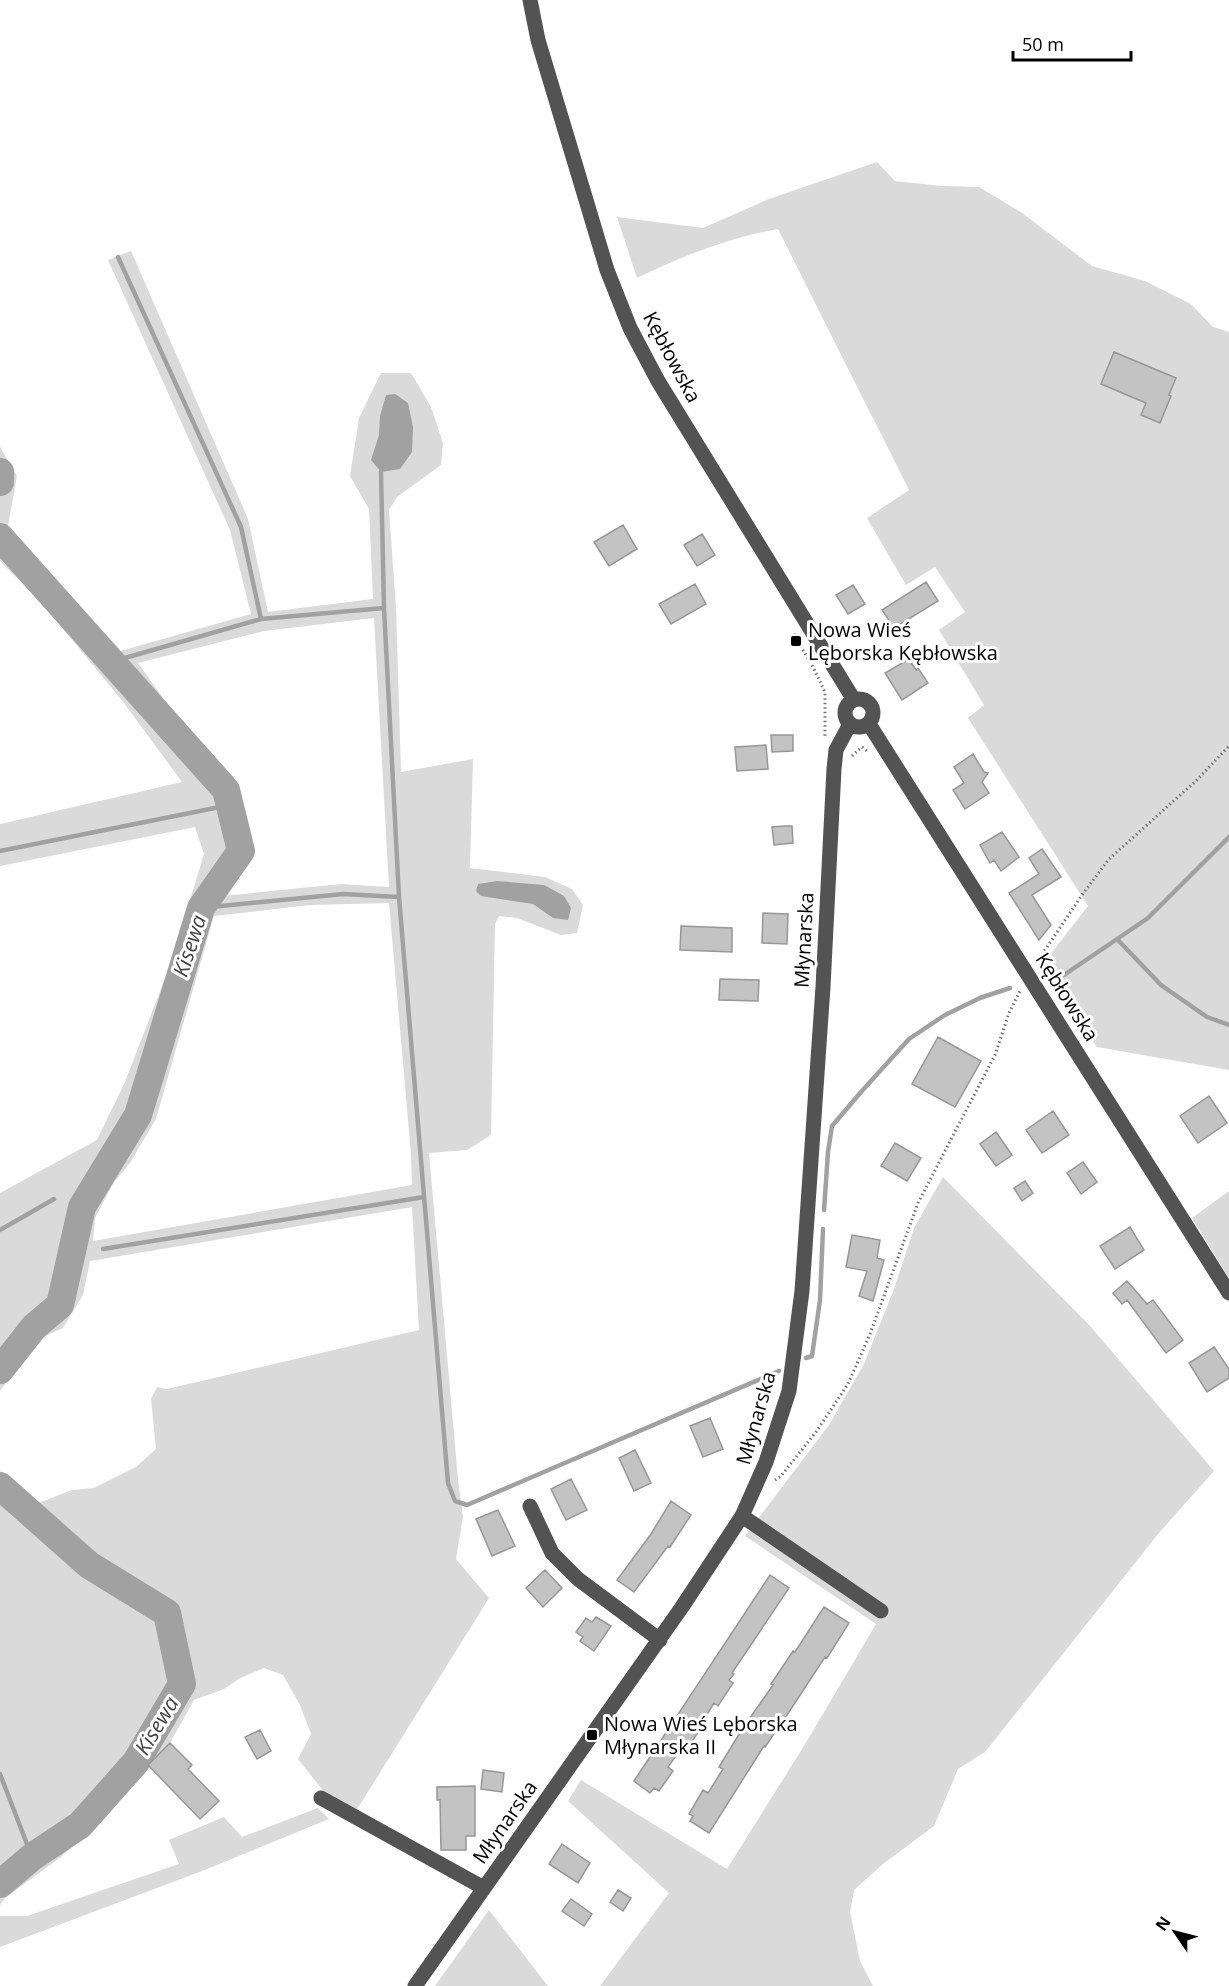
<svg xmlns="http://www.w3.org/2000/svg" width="1229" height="1986" font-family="'Open Sans',sans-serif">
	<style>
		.green { fill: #dadada; fill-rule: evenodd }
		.water { fill: #a1a1a1 }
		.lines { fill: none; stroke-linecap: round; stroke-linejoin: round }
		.stream { stroke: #a1a1a1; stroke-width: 4.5 }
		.river { stroke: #a1a1a1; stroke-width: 28 }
		.building { fill: #c3c3c3; stroke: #979797; stroke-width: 1.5 }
		.path { stroke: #757575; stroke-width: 3; stroke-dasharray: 1.5 3; stroke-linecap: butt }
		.minor { stroke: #535353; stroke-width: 15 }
		.poi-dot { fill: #000; stroke: #fff; stroke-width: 2 }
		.labels { text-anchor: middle; stroke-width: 6; stroke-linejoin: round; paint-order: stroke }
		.street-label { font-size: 20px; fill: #000; stroke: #fff }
		.poi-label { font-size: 20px; fill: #000; stroke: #fff; text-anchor: start }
		.water-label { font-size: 21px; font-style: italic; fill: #424242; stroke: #fff }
	</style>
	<rect width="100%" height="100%" fill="#fff"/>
	<path class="green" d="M877,162l18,19 47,5 37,1 43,26 70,53 53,15 46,23 22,23 16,5v738l-132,-23 -55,-82 46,-59 -120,-188 16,-13 -45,-75 26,-18 -30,-45 -29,18 -39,-67 42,-28 -131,-261c-50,9 -96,27 -141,49l-20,-61 86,11 66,-29z
		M131,251l117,268 20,93 105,-13 -4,-90 -19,-33 9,-58 22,-45h30l20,34 12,36 -2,22 -44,32 -8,13 7,97 5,165 72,-13 -3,109 75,9 27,12 11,16 -6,28 -16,2 -44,-17 -18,-2 -4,8 -4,211 -24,15 -38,3 29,326 5,38 -7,42 33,39 -133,213 -32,-19 -26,-33 13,-25 -11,-29 -17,-30 -19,-7 -24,10 -16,11 -30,11 -24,43 -22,22 -14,19 -34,37 -39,36 -56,41 -5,7v-434l36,33 36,-14 22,-2 42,-21 20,-18 -5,-50 6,-12 10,2 252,-59 -7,-123 -322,54 -7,34 -20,33 -25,11 -38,52v-198l97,-53 28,-58 47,-122 32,-106 -9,-27 -195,39v-42l182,-42 -58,-79 -82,-100 -42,-42v-114l17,29 -9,50 109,126 134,-38 -21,-84 -122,-270zM374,618l15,269 -48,-3 -118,12 21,-38 5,-30 -18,-47 -28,-27 -65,-91 126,-32zM389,903l22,251 1,31 -319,56 2,-23 19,-36 16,-19 26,-44 58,-203 96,-11z
		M943,1177l148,150 123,144 -56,63 -173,218 -27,17 -24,57 -51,38 -29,26 -4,22 10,49 13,25h-273l69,-93 -101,-92 13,-21 146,89 80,-128 69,-117 -131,-88 84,-111 35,-61 30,-75 20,-61z
		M1229,1191v87l-37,-60z
		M318,1808l11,11 -127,52 -202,76v-31h27l152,-52 -10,-24 55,-23 18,20z
		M489,1910l59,76h-113z"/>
	<path class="water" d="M395,394l13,9 5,24 -1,25 -12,17 -19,3 -10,-12 8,-25 1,-19 6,-21z
		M497,881l47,4 20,11 7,12 -3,12 -15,-2 -20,-14 -52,-8 -5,-5 2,-7z"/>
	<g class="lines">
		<path class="stream" d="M118,257l123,270 20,92
			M381,472l3,136 15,289 49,586 7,18 12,4 312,-134
			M111,662l150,-43 123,-11
			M0,851l230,-46
			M201,908l142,-14 56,3
			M1117,939l44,46 46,32 22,8
			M1064,975l84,-57 81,-81
			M824,1210l4,-58 4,-26 29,-34 48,-53 36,-24 35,-17 30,-10
			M0,1230l54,-31
			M103,1249l321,-52
			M806,1358l6,-2 8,-56 3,-71
			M0,1774l32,83"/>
		<path class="river" d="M0,472v10
			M0,537l226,253 15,61 -40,57 -63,207 -56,92 -22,98 -26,22 -34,43
			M0,1486l89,79 78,48 15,71 -46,78 -56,63 -48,32 -32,27"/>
	</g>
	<path class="building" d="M1114,352l62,26 -7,17 2,1 -11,27 -19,-8 5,-12 -45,-19z
		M623,525l14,24 -28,17 -15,-24z
		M702,534l13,21 -18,11 -13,-21z
		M926,582l12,19 -44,27 -12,-18z
		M695,584l11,20 -35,20 -12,-20z
		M853,585l12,19 -17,10 -12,-19z
		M909,659l7,11 2,-2 10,15 -26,17 -17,-27z
		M771,735h22v16l-21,1z
		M766,745l2,24 -31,2 -2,-24z
		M973,754l11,18 4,1 -6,9 7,11 -24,16 -12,-19 11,-7 -10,-16z
		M785,826h7l1,17 -19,2 -2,-18z
		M1002,832l17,25 -18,14 -7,-11 -4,3 -10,-18z
		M1042,849l19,28 -29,18 19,30 -12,15 -30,-47 30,-19 -10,-16z
		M763,913l25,1 -1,30 -25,-1z
		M681,926l51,2v24l-52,-2z
		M720,979l39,1 -1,21 -39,-1z
		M938,1037l43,24 -26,46 -43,-23z
		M1209,1096l18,27 -29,20 -18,-27z
		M1053,1111l16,24 -27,18 -16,-23z
		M996,1132l16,23 -16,11 -16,-22z
		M895,1143l26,15 -14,23 -26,-15z
		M1083,1162l14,20 -16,12 -14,-21z
		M1025,1181l8,12 -11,8 -8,-13z
		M1130,1227l14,23 -29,19 -15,-23z
		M852,1235l28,5 -3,18 7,2 -11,41 -14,-5 8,-25 -21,-4z
		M1127,1281l20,23 6,-4 30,40 -17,13 -39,-53 -5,4 -9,-11z
		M1214,1347l15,22v9l-22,14 -18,-29z
		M710,1418l13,31 -20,8 -13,-31z
		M635,1450l16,33 -17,8 -15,-33z
		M571,1479l16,31 -21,10 -15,-31z
		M671,1501l20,14 -21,32 -2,-1 -34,46 -17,-12 34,-46z
		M498,1510l17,36 -23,10 -16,-37z
		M545,1570l17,18 -19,19 -17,-19z
		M770,1575l19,13 -57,85 2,1 -5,6 4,3 -15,23 -4,-3 -13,21 2,1 -16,24 -4,-3 -15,21 5,4 -14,20 -5,-3 -4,5 -16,-12z
		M824,1607l25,16 -22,35 -2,-1 -36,55 -24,35 -1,-1 -55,87 -19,-12 3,-5 -4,-2 14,-24 5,3 15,-24 -4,-2 22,-36 32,-46 -2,-1 22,-33 2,1z
		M596,1617l15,9 -17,25 -14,-10 3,-4 -7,-5 10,-14 6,4z
		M260,1730l11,21 -14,8 -12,-22z
		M170,1743l22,22 -4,4 31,32 -19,18 -52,-54z
		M483,1770l21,3 -2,19 -21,-3z
		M475,1786v50h-9v14h-25l-1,-50h-3v-13z
		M562,1844l28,19 -12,20 -29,-19z
		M618,1890l13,8 -8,13 -13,-9z
		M571,1899l21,15 -8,12 -22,-15z"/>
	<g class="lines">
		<path class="path" d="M794,634l20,35 11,23v45
			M869,697l3,3 5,12
			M852,756l10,-9 5,4
			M1037,962l45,-67 27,-36 87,-78 33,-35
			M775,1480l6,-4 35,-44 32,-48 22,-50 48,-131 77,-148 14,-42 11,-22"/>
		<path class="minor" d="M530,0l8,40 69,230 23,58 28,53 196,319
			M845 713a14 14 0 1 1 28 0a14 14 0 1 1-28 0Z
			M869,724l360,569
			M530,1506l22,47 26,26 82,61
			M742,1516l139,95
			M321,1798l163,90
			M415,1986l267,-379 60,-91 24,-54 23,-71 13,-100 21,-304 11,-218 2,-19 14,-26"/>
	</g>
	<g class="poi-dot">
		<rect x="790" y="635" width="12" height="12" rx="3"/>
		<rect x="586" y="1729" width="12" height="12" rx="3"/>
	</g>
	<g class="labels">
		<g class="street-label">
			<text transform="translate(672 357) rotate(62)" y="7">Kębłowska</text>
			<text transform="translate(804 940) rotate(-87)" y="7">Młynarska</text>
			<text transform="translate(1067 997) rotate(58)" y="7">Kębłowska</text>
			<text transform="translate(756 1418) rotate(-74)" y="7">Młynarska</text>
			<text transform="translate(505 1822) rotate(-55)" y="7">Młynarska</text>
		</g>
		<g class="poi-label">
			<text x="808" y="637">Nowa Wieś<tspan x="808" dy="23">Lęborska Kębłowska</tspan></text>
			<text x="604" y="1731">Nowa Wieś Lęborska<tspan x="604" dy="23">Młynarska II</tspan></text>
		</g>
		<g class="water-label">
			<text transform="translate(190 946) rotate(-72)" y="7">Kisewa</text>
			<text transform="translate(157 1726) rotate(-59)" y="7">Kisewa</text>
		</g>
	</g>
	<g transform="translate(1175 1932) rotate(305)" stroke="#ffffff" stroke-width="4.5" paint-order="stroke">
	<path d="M0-4.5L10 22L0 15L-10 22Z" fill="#000000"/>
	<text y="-9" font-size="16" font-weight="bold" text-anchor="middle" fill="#000000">N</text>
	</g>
	<path d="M1013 51v9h118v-9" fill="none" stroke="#000000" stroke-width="3"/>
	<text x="1022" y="51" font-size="18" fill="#000000" stroke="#ffffff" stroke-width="4.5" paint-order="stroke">50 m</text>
</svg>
